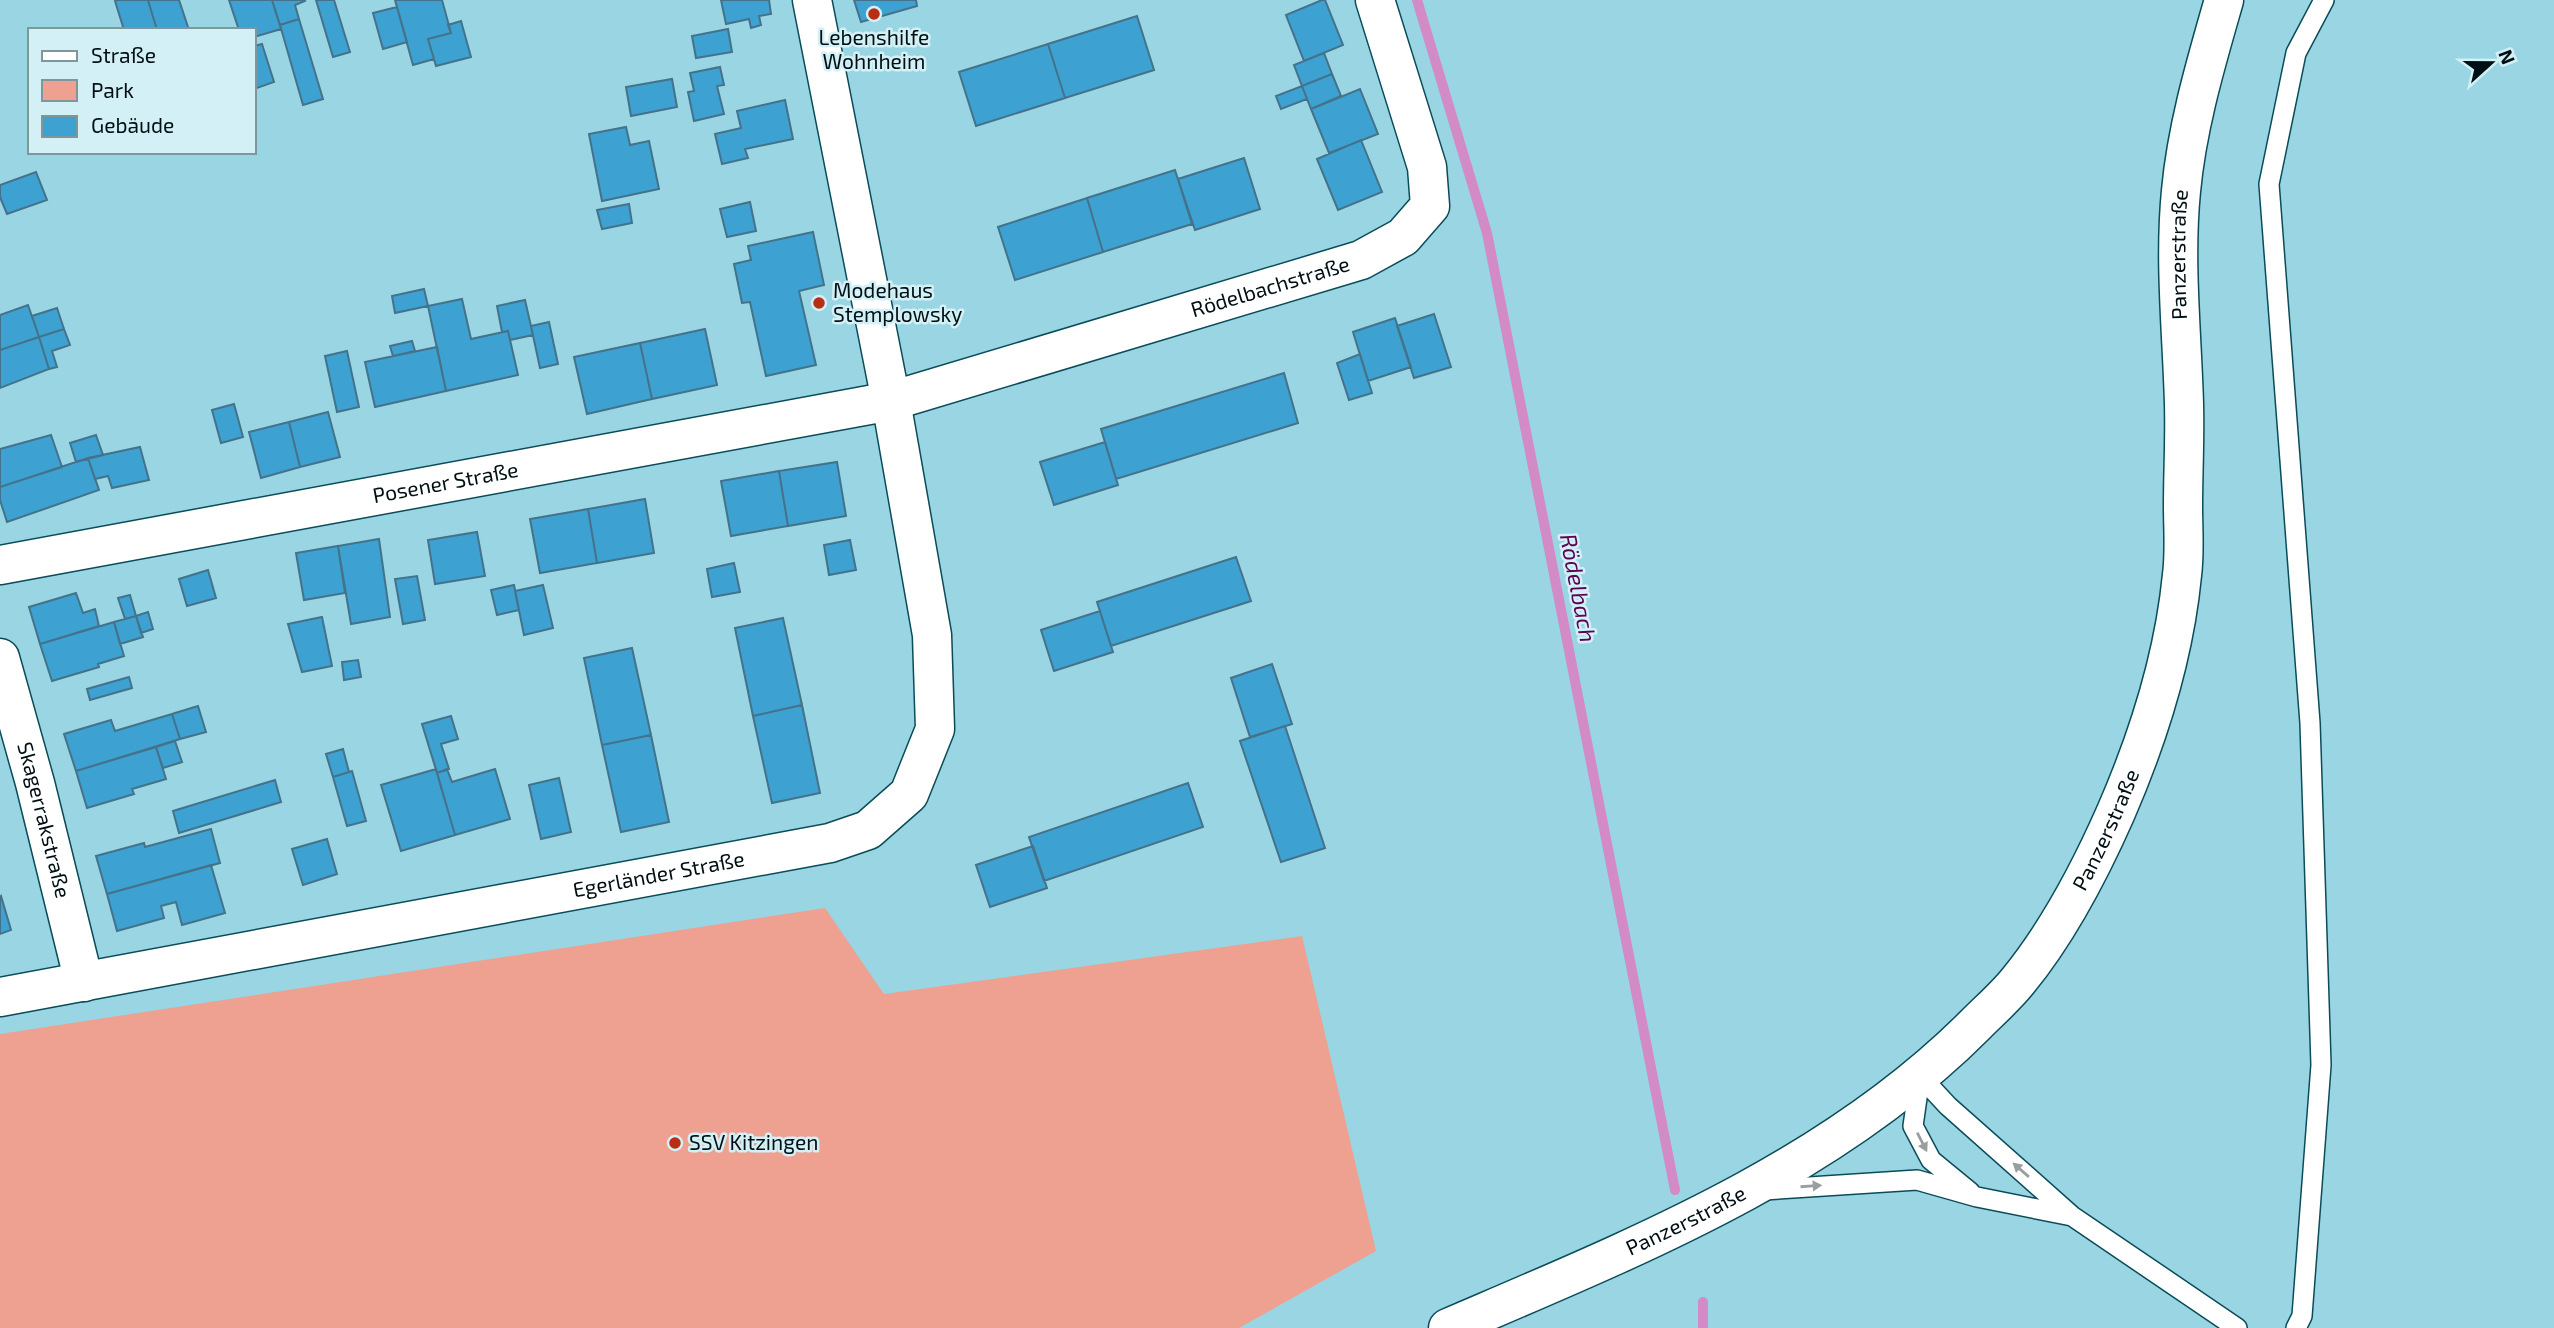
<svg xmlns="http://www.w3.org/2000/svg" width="2554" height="1328" font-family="'Exo 2',sans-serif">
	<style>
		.green { fill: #eea191 }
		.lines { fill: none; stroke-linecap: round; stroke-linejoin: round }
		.stream { stroke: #d28bc6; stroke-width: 10 }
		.building { fill: #3da2d1; stroke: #44728a; stroke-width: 2 }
		.lane-casing { stroke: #0a4c58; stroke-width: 22 }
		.street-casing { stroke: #0a4c58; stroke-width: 41 }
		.secondary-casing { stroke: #0a4c58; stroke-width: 41 }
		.lane { stroke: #fff; stroke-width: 19 }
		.street { stroke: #fff; stroke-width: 38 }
		.secondary { stroke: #fff; stroke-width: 38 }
		.oneway { fill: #999fa1 }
		.poi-dot { fill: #b92d12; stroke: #d3f0f6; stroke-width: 2.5 }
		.labels { text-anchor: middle; stroke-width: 5; stroke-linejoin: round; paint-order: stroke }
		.poi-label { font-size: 21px; fill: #000f13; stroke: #d3f0f6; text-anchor: start }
		.street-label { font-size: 21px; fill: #000f13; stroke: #d3f0f6 }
		.water-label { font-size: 23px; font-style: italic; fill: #5c0355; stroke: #d3f0f6 }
	</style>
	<rect width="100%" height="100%" fill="#99d5e2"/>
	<path class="green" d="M825,908l59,86 418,-58 74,315 -137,77h-1239v-294z"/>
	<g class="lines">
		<path class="stream" d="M1417,0l70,233 188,957
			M1703,1328v-26"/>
	</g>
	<path class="building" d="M118,0h30l9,30h-33l-9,-29z
		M148,0h31l10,30h-32z
		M229,0h43l9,29 -27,8v-7h-15z
		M272,0h32l1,1 -10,4 4,14 -19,6z
		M316,0h18l16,52 -17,5z
		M395,0h47l9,33 -23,6 6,20 -21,6z
		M721,0h48l2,14 -12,2 2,9 -10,3 -2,-9 -23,5z
		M854,0h62l1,6 -56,16z
		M1322,0h3l18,45 -39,16 -18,-46z
		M397,7l10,35 -24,7 -10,-36z
		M1137,16l17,54 -89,28 -17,-54z
		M299,19l24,80 -20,6 -23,-80z
		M461,21l10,36 -35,9 -8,-27 23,-6 -3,-8z
		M728,29l4,23 -36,6 -4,-22z
		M262,44l12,38 -20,7v-43z
		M1048,44l17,54 -89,28 -17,-54z
		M1324,53l8,21 -30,12 -8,-21z
		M720,67l4,18 -7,1 7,28 -30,7 -6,-29 6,-1 -4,-18z
		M1332,74l9,22 -30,13 -9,-23z
		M672,79l5,28 -46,9 -5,-29z
		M1302,86l5,13 -26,10 -5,-13z
		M1360,89l18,45 -49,19 -18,-44z
		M785,100l8,39 -48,10 3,9 -26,6 -7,-30 26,-6 -4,-17z
		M626,127l4,18 19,-4 10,48 -57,12 -13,-67z
		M1361,140l21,52 -44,18 -21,-51z
		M1244,158l16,51 -65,21 -17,-51z
		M1175,170l17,54 -89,28 -16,-54z
		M36,172l11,28 -40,14 -7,-17v-12z
		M1087,198l16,54 -88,28 -17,-53z
		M750,202l6,29 -29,6 -7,-28z
		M629,204l3,19 -30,6 -5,-19z
		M813,232l11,53 -25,6 17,74 -50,11 -16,-74 -8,1 -8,-39 17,-4 -3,-14z
		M424,289l4,17 -33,7 -3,-17z
		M462,299l9,40 37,-8 10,44 -72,16 -18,-85z
		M525,300l8,35 -23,5 -2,-9 -6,1 -5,-26z
		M28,305l11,32 -39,13v-35z
		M57,308l7,21 -25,8 -7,-21z
		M1434,314l17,53 -37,11 -17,-52z
		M1395,318l16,49 -43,14 -15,-49z
		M549,322l9,42 -18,4 -9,-42z
		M64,329l6,16 -18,6 5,16 -8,2 -10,-32z
		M705,329l12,56 -65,14 -12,-56z
		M39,337l10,32 -49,19v-38z
		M412,341l3,10 -22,5 -3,-10z
		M640,343l12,56 -65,15 -13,-57z
		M437,347l9,44 -71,16 -10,-45z
		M347,351l12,56 -22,5 -12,-56z
		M1360,354l12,39 -23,7 -12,-37z
		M1284,373l14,50 -182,56 -15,-50z
		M234,404l9,33 -22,6 -9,-33z
		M328,412l12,45 -40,10 -11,-45z
		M289,422l11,45 -39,11 -12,-46z
		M51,435l11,32 -62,20v-38z
		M96,435l7,20 -27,7 -6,-19z
		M1105,442l13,43 -64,20 -14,-43z
		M140,447l9,33 -37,8 -4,-12 -13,3 -7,-21z
		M88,458l11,32 -92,32 -7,-22v-13z
		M837,462l9,54 -58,10 -9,-55z
		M779,471l9,55 -57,10 -10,-55z
		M645,499l9,54 -57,10 -9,-54z
		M588,509l9,54 -57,10 -10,-54z
		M477,532l8,44 -50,8 -7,-44z
		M379,539l11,78 -39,7 -13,-78z
		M850,540l6,30 -27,5 -5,-30z
		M338,546l7,47 -41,7 -8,-47z
		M1236,557l15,44 -140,45 -14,-44z
		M734,563l6,29 -28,5 -5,-28z
		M208,570l8,28 -29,8 -8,-27z
		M417,576l8,44 -22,4 -8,-45z
		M514,585l5,25 -22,5 -6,-25z
		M543,585l10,43 -29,7 -9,-44z
		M76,593l7,20 12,-4 4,17 -59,18 -11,-37z
		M130,595l6,21 -11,3 -7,-21z
		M1100,611l13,41 -59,19 -13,-41z
		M148,612l5,17 -12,4 -5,-17z
		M136,616l7,21 -23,7 -6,-22z
		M322,617l10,49 -30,6 -14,-48z
		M783,618l19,87 -49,11 -18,-88z
		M114,622l10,34 -26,8 1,3 -47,14 -12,-37z
		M632,648l19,87 -49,10 -18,-87z
		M358,660l3,17 -17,3 -2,-18z
		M1272,664l20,60 -42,13 -19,-59z
		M129,677l3,11 -42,12 -3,-11z
		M802,705l18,88 -48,10 -19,-87z
		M198,706l8,26 -26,7 -8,-25z
		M172,714l8,25 -104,32 -12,-37 47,-14 4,11z
		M451,716l7,23 -17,5 8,25 -12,4 -15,-49z
		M1285,726l40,122 -44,14 -41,-121z
		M651,735l18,87 -48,10 -19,-87z
		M175,741l7,21 -19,6 -7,-21z
		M156,747l10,32 -34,10 2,5 -47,14 -11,-37z
		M343,749l6,23 -16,5 -7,-23z
		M436,769l19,66 -54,16 -20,-66z
		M447,769l5,13 43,-13 15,50 -55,16 -18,-62z
		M352,771l14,50 -19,5 -14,-49z
		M559,778l12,54 -30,7 -12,-54z
		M275,780l6,22 -102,31 -6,-22z
		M1188,783l15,44 -159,54 -15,-44z
		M211,829l9,34 -113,31 -11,-38 48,-13 1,4z
		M327,839l10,35 -34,11 -11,-36z
		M1033,846l14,42 -57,19 -14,-42z
		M211,865l14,48 -43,12 -6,-23 -15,4 3,12 -47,13 -10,-37z
		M1,896l10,34 -11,4v-37z"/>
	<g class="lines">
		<defs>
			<path id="lane" d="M1920,1076l28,30 124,110 165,112
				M1920,1077l-7,49 18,34 39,32
				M1764,1190l153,-10 60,17 95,19
				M2296,1328l6,-12 19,-251 -11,-342 -41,-539 27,-131 28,-53"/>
			<g id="street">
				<path id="s1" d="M0,565l891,-164 470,-141 42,-23 27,-31 -3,-39 -52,-167"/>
				<path id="s2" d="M0,658l35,125 49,199"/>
				<path id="s3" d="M0,997l830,-154 38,-13 41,-36 26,-65 -3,-94 -41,-234 -79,-401"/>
			</g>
			<g id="secondary">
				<path id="s4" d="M1448,1328c186,-80 383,-158 528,-304 14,-14 30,-28 42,-43 41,-50 72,-110 98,-169 33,-76 58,-155 66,-237 3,-23 1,-46 1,-69 0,-34 2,-68 1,-102 -2,-71 -10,-142 -3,-213 6,-65 25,-128 43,-191"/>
			</g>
		</defs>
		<use href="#lane" class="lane-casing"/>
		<use href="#street" class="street-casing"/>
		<use href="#secondary" class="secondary-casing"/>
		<use href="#lane" class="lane"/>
		<use href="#street" class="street"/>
		<use href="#secondary" class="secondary"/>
	</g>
	<defs><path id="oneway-solid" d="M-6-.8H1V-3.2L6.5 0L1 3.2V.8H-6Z" transform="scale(1.75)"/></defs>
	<g class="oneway">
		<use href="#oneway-solid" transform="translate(1922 1142) rotate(63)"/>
		<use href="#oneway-solid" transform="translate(2021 1170) rotate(-139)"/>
		<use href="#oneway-solid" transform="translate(1811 1186) rotate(-4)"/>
	</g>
	<g class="poi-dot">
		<circle cx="874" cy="14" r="7"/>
		<circle cx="819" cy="303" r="7"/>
		<circle cx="675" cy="1143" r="7"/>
	</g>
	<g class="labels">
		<g class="poi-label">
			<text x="874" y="45" text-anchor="middle">Lebenshilfe<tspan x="874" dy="24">Wohnheim</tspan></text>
			<text x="833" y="298">Modehaus<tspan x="833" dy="24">Stemplowsky</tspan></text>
			<text x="689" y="1150">SSV Kitzingen</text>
		</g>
		<g class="street-label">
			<text dy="7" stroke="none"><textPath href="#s4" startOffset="1437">Panzerstraße</textPath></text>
			<text dy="7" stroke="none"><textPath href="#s1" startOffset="1302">Rödelbachstraße</textPath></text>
			<text dy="7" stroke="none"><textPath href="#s1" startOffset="453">Posener Straße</textPath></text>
			<text dy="7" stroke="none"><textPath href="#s2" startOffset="168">Skagerrakstraße</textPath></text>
			<text dy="7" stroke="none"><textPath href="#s4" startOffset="849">Panzerstraße</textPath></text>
			<text dy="7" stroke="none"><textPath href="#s3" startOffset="670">Egerländer Straße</textPath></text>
			<text dy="7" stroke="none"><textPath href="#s4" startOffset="261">Panzerstraße</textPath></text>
		</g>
		<g class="water-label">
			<text transform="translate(1578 588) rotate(79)" y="8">Rödelbach</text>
		</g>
	</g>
	<rect x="28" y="28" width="228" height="126" fill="#d3f0f6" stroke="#7f969b" stroke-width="2"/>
	<rect x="42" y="51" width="35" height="10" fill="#ffffff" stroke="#7f969b" stroke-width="2"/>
	<text x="91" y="63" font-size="21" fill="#000f13">Straße</text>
	<rect x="42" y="80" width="35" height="21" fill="#eea191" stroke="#7f969b" stroke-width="2"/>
	<text x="91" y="98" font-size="21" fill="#000f13">Park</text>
	<rect x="42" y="116" width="35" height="21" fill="#3da2d1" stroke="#7f969b" stroke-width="2"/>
	<text x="91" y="133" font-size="21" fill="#000f13">Gebäude</text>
	<g transform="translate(2491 63) rotate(69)" stroke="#d3f0f6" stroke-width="5" paint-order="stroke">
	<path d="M0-5L12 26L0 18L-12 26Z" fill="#000f13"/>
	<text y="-10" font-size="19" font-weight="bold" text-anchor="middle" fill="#000f13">N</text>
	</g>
</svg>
